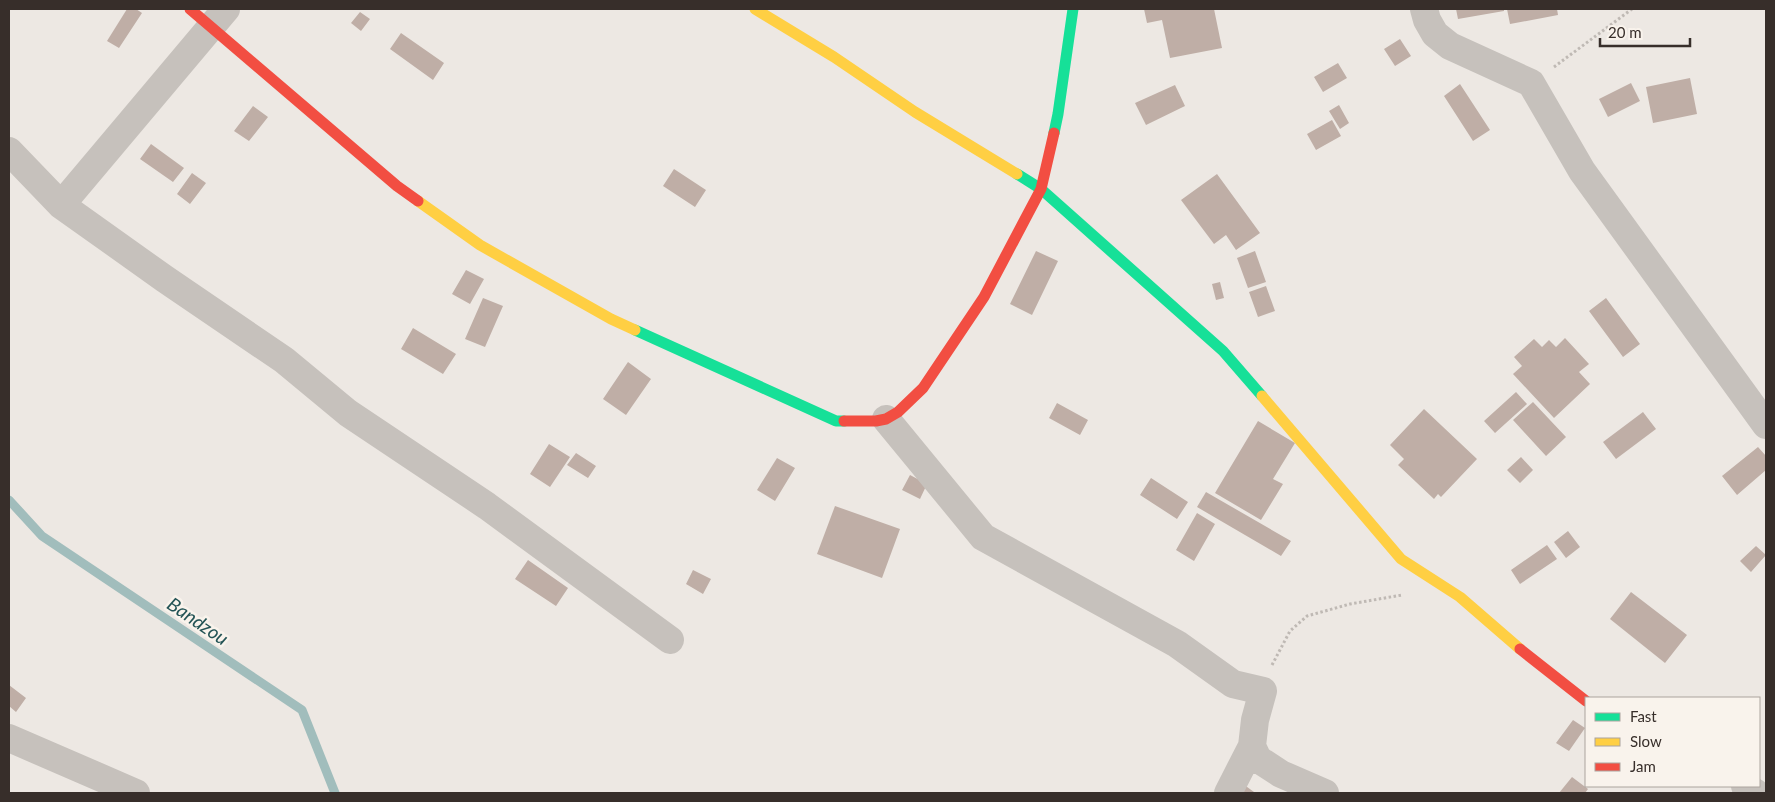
<svg xmlns="http://www.w3.org/2000/svg" width="1775" height="802" font-family="Lato,sans-serif">
	<style>
		.lines { fill: none; stroke-linecap: round; stroke-linejoin: round }
		.stream { stroke: #a1bdbc; stroke-width: 9 }
		.building { fill: #bfaea6 }
		.path { stroke: #bfb9b4; stroke-width: 3; stroke-dasharray: 2.5 2.5; stroke-linecap: butt }
		.street { stroke: #c6c1bc; stroke-width: 28 }
		.fast { stroke: #16e098; stroke-width: 11 }
		.slow { stroke: #ffcf43; stroke-width: 11 }
		.jam { stroke: #f24e42; stroke-width: 11 }
		.labels { text-anchor: middle; stroke-width: 5; stroke-linejoin: round; paint-order: stroke }
		.water-label { font-size: 19px; font-style: italic; fill: #235355; stroke: #f9f3ec }
	</style>
	<rect width="100%" height="100%" fill="#ede8e3"/>
	<g class="lines">
		<path class="stream" d="M9,500l33,36 260,174 33,83"/>
	</g>
	<path class="building" d="M127,9h9l6,4 -23,35 -12,-7z
		M1144,9h70l8,39 -52,10 -8,-38 -15,3z
		M1456,9h48v2l-46,8z
		M1507,9h50l1,6 -48,9z
		M360,12l10,7 -9,12 -10,-8z
		M401,33l43,30 -11,17 -43,-31z
		M1400,39l11,17 -16,10 -11,-17z
		M1338,63l9,15 -24,14 -9,-15z
		M1690,78l7,36 -44,9 -7,-36z
		M1631,83l9,18 -32,16 -9,-18z
		M1460,84l30,46 -17,11 -29,-45z
		M1175,85l10,21 -39,19 -11,-22z
		M1339,105l10,18 -9,6 -11,-18z
		M253,106l15,11 -19,24 -15,-10z
		M1332,120l9,16 -25,14 -9,-16z
		M151,144l33,24 -11,14 -33,-23z
		M674,169l32,21 -11,17 -32,-21z
		M192,173l14,10 -16,21 -13,-10z
		M1217,174l43,59 -24,17 -10,-15 -12,9 -33,-44z
		M1036,251l22,10 -26,54 -22,-11z
		M1255,251l11,31 -18,6 -11,-30z
		M466,270l18,9 -14,25 -18,-10z
		M1220,282l4,16 -8,2 -4,-16z
		M1266,286l9,25 -17,6 -9,-25z
		M483,298l20,8 -18,41 -20,-8z
		M1606,298l34,46 -17,13 -34,-46z
		M413,328l43,26 -13,20 -42,-25z
		M1565,338l24,26 -10,8 11,12 -36,34 -41,-44 9,-8 -8,-9 20,-18 8,8 7,-7 7,7z
		M628,362l23,17 -25,36 -23,-16z
		M1516,392l11,12 -32,29 -11,-12z
		M1533,402l33,35 -20,19 -33,-36z
		M1057,403l31,17 -8,15 -31,-17z
		M1424,409l53,50 -36,38 -3,-3 -4,5 -36,-34 6,-6 -14,-14z
		M1643,412l13,17 -40,30 -13,-17z
		M1258,421l37,22 -22,36 10,5 -22,36 -46,-27z
		M549,444l21,13 -20,30 -20,-13z
		M1758,447l8,9v14l-29,25 -15,-19z
		M576,453l20,13 -8,12 -21,-13z
		M1521,457l12,13 -13,13 -13,-13z
		M777,458l18,10 -20,33 -18,-11z
		M910,475l17,9 -7,15 -18,-9z
		M1151,478l37,24 -11,17 -37,-24z
		M1206,492l85,49 -10,15 -84,-49z
		M835,506l65,23 -18,49 -65,-24z
		M1197,513l18,11 -21,37 -18,-11z
		M1568,531l12,16 -14,11 -12,-16z
		M1547,545l10,14 -37,25 -9,-14z
		M1756,546l10,9 -15,17 -11,-11z
		M528,560l40,28 -12,18 -41,-27z
		M693,570l18,9 -8,15 -17,-10z
		M1631,592l56,43 -22,28 -55,-44z
		M9,685l17,13 -10,14 -7,-6z
		M1573,720l12,8 -16,23 -13,-8z
		M1572,777l16,12 -3,4h-26z
		M1243,784l11,8 -1,1h-16z"/>
	<g class="lines">
		<path class="path" d="M1554,67l78,-58
			M1272,665l18,-34 17,-15 43,-12 52,-9"/>
		<path class="street" d="M1424,9l3,11 8,14 15,12 81,37 51,88 184,254
			M9,151l52,54 104,74 119,81 64,53 139,93 183,134
			M61,205l165,-196
			M886,419l97,118 194,107 56,40 30,7 -8,29 -3,26 6,13 23,15 44,19
			M9,738l127,55
			M1745,786l11,7
			M1228,793l24,-47"/>
		<path class="fast" d="M1054,133l4,-19 15,-105
			M1017,174l24,15 182,162 39,45
			M635,330l201,91h8"/>
		<path class="slow" d="M755,9l79,48 81,55 102,62
			M418,201l62,44 131,74 24,11
			M1262,396l139,163 59,38 60,52"/>
		<path class="jam" d="M190,9l207,177 21,15
			M844,421h32l10,-2 12,-7 25,-24 61,-91 57,-108 13,-56
			M1520,649l66,52"/>
	</g>
	<g class="labels">
		<g class="water-label">
			<text transform="translate(198 621) rotate(34)" y="7">Bandzou</text>
		</g>
	</g>
	<rect width="1775" height="802" fill="none" stroke="#372e2a" stroke-width="20"/>
	<rect x="1585" y="697" width="175" height="90" fill="#f9f3ec" stroke="#aba49e"/>
	<rect x="1595" y="713" width="25" height="8" fill="#16e098" stroke="#aba49e"/>
	<text x="1630" y="722" font-size="15" fill="#372e2a">Fast</text>
	<rect x="1595" y="738" width="25" height="8" fill="#ffcf43" stroke="#aba49e"/>
	<text x="1630" y="747" font-size="15" fill="#372e2a">Slow</text>
	<rect x="1595" y="763" width="25" height="8" fill="#f24e42" stroke="#aba49e"/>
	<text x="1630" y="772" font-size="15" fill="#372e2a">Jam</text>
	<path d="M1600 38v8h90v-8" fill="none" stroke="#372e2a" stroke-width="2.5"/>
	<text x="1608" y="38" font-size="15" fill="#372e2a" stroke="#f9f3ec" stroke-width="4" paint-order="stroke">20 m</text>
</svg>
